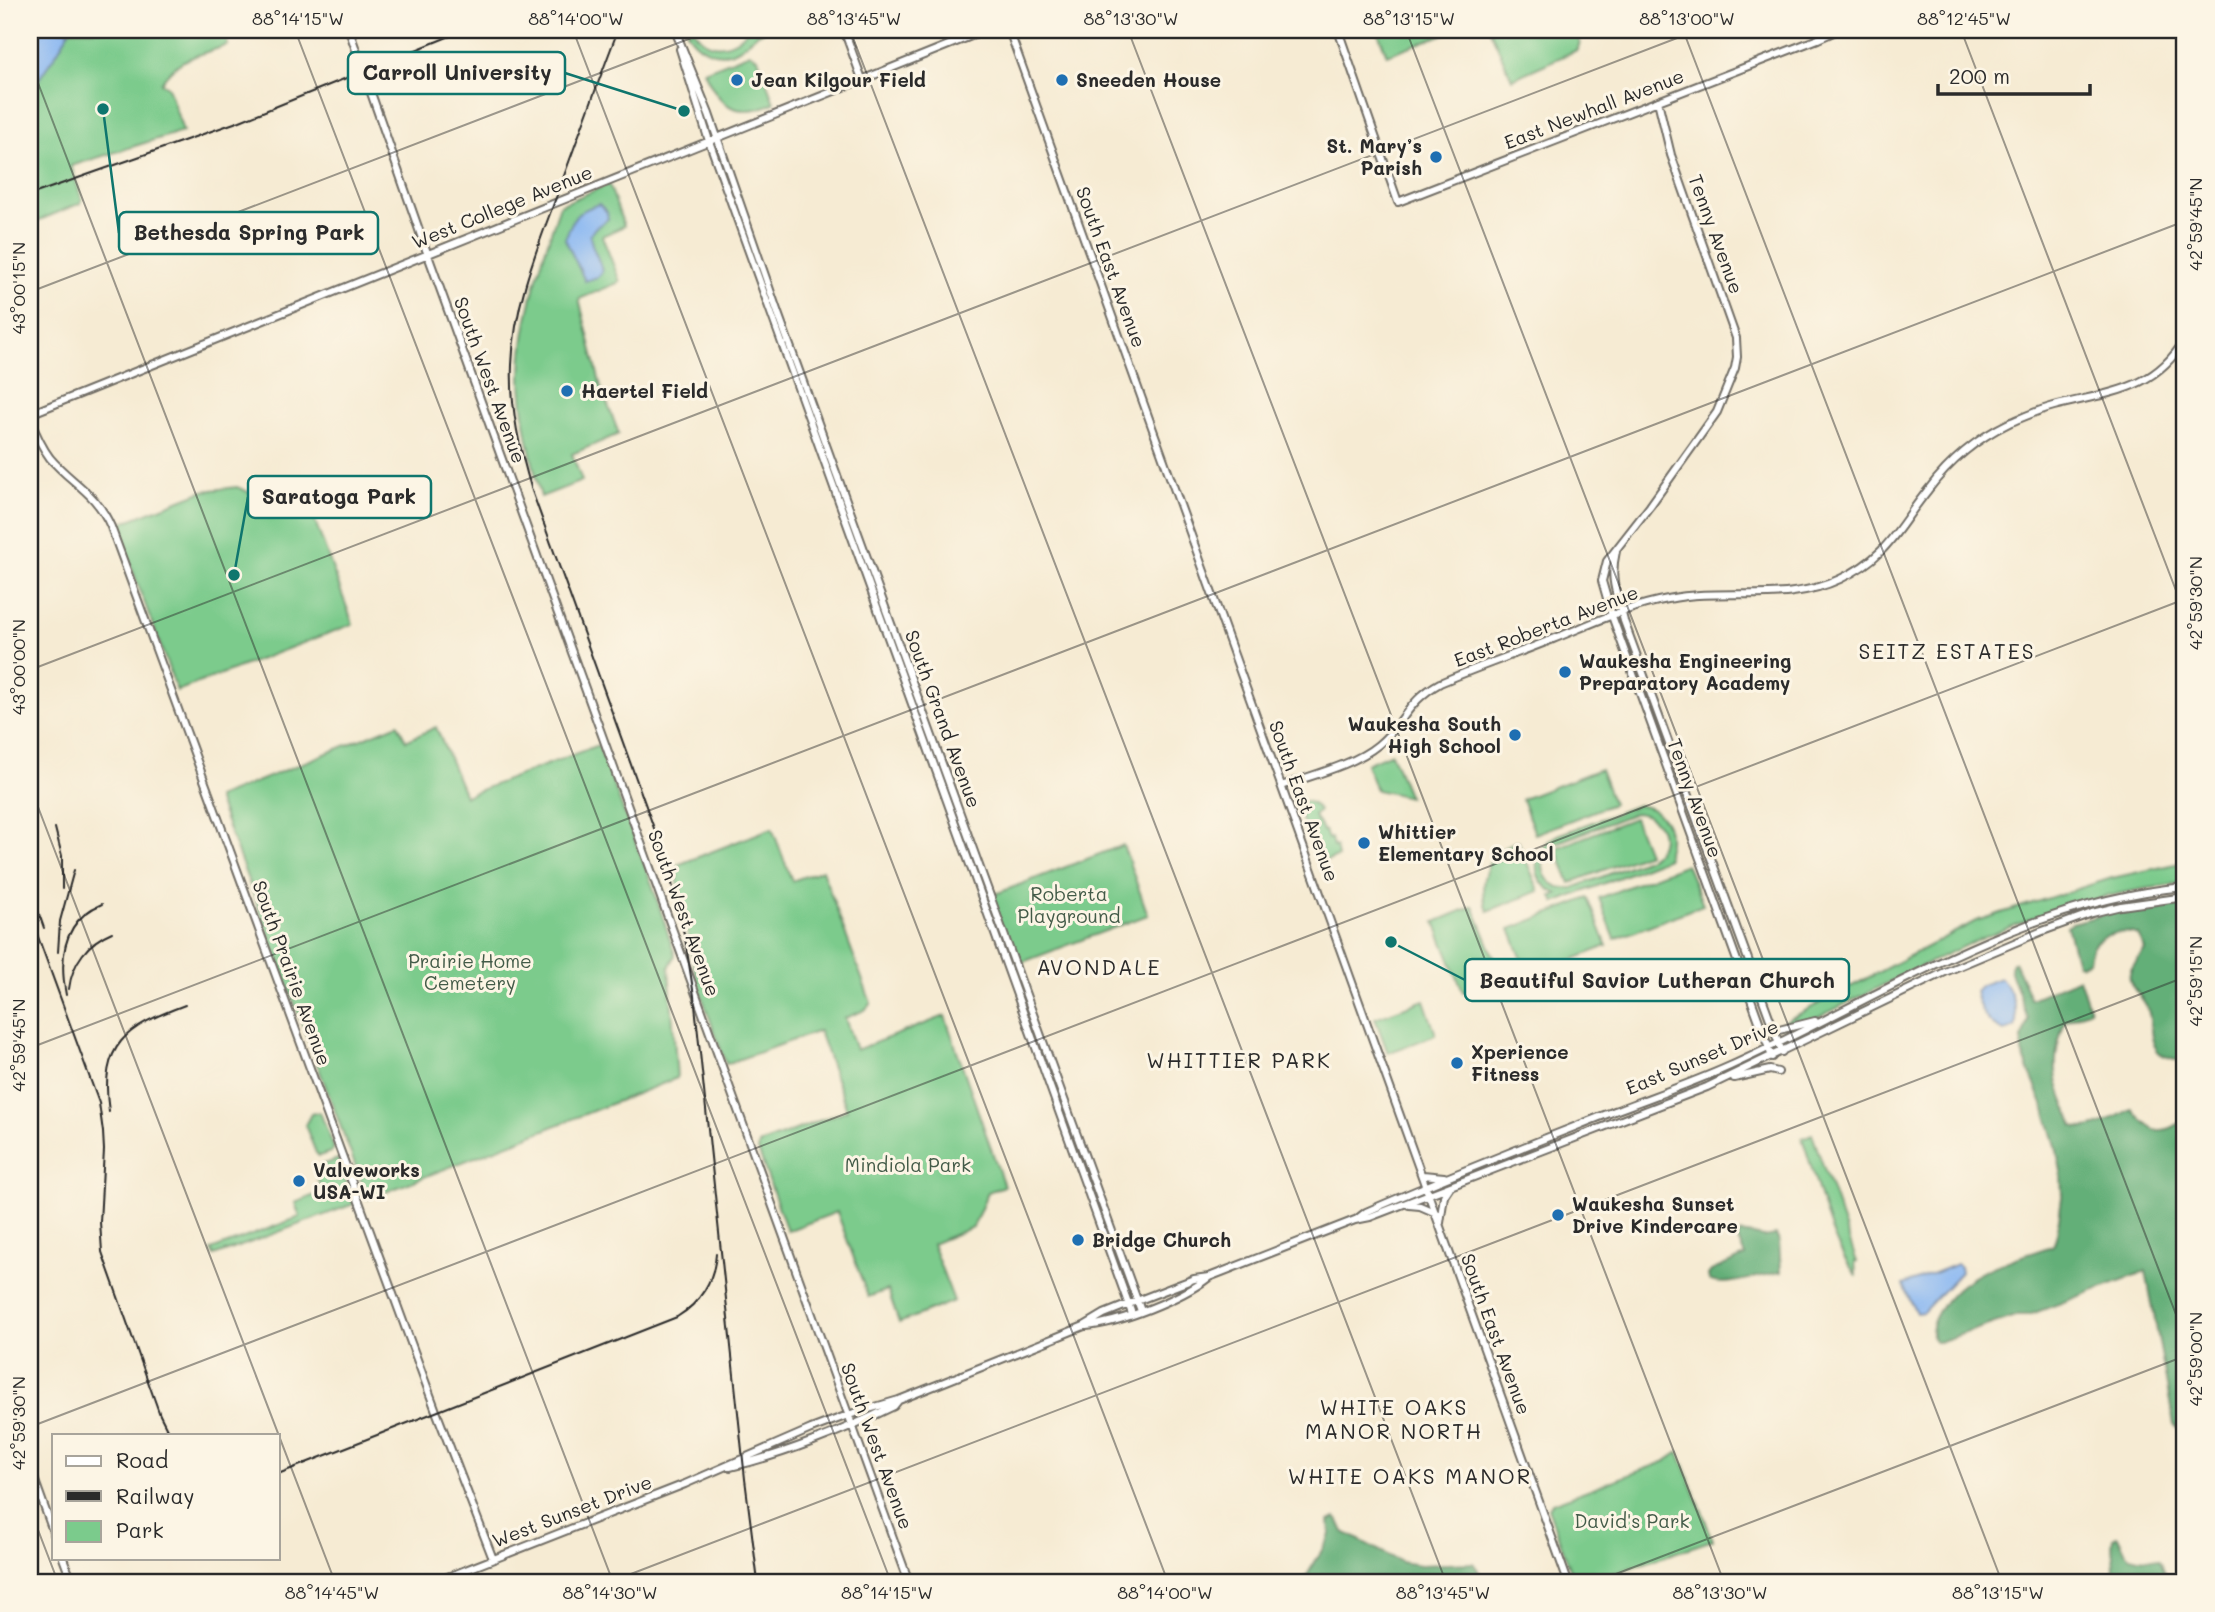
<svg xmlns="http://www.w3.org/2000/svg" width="2215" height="1612" font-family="Mali,sans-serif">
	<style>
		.green { fill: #7bcb8c; stroke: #537b5c; stroke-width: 2; fill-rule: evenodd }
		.forest { fill: #64af78; stroke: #486d52; stroke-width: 2 }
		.water { fill: #87b6f2; stroke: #59708e; stroke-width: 2 }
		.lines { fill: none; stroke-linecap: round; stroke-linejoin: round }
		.secondary-casing { stroke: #726e66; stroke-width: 10 }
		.secondary { stroke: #fff; stroke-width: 6 }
		.rail { stroke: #2b2b2b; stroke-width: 2 }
		.ticks { fill: none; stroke: #2b2b2b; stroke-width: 2; stroke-opacity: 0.45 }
		.poi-dot { fill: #1f6fb2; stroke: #fcf5e5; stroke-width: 2.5 }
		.labels { text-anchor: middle; stroke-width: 6; stroke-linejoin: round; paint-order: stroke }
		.poi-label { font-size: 19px; font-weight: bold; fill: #2b2b2b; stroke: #fcf5e5; text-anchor: start }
		.street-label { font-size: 19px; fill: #2b2b2b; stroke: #fcf5e5 }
		.park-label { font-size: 19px; fill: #435b48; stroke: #fcf5e5 }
		.neighbourhood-label { font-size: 21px; letter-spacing: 2px; fill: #2b2b2b; stroke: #fcf5e5 }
		.leader { fill: none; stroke: #0f766e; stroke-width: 2.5 }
		.callout-dot { fill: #0f766e; stroke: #fcf5e5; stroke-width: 2.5 }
		.callout { fill: #fcf5e5; stroke: #0f766e; stroke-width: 2.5 }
		.callout-label { font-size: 21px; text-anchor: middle; font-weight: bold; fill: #2b2b2b }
		.neatline { fill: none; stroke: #2b2b2b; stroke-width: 2.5 }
		.ticks-label { font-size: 18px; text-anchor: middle; fill: #2b2b2b }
	</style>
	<rect width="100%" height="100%" fill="#fcf5e5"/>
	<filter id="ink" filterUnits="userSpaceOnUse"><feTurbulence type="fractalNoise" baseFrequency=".0143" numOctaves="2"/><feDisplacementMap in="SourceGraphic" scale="14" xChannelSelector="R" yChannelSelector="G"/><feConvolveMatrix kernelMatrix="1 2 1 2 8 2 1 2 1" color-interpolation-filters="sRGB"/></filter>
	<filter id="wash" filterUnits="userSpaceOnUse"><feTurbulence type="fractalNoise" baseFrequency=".00686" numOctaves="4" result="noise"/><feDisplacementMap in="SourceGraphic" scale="28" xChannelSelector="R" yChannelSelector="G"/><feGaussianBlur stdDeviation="1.57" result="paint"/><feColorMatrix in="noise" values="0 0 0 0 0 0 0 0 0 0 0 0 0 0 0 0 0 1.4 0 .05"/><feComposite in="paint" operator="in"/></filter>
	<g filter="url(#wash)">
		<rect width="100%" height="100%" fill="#f6ebd3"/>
		<path class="green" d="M30,30h193l5,15c-28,10 -51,12 -67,38l7,4 15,44 -112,35 11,33 -1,4 -51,21z
			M686,30h8c13,22 39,19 53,0l17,1c-14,5 -15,13 -27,19 -20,10 -41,-1 -51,-20z
			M1377,30h78l-68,25z
			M1490,30h85l5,13 -3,7 -65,29z
			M750,53l8,5 16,45c-38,17 -55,3 -70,-32z
			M609,184l15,42 -22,10 18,46 -41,17 22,88 18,47 -47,20 10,27 -41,16c-10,-40 -20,-82 -20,-123 1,-59 21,-114 39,-169z
			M299,478l54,146 -176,67 -61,-166 87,-34 34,-4 18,8z
			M398,724l8,17 30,-14 29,69 133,-51 55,142 22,68 -6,13 8,110 -309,121 -151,-401z
			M1391,753l18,44 -33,-7 -10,-26z
			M1600,769l13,35 -78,30 -13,-35z
			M1301,801c9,0 15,3 18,10l-5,5 9,15h2l3,8 3,-1 2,9 3,-1 2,11 -20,6 -22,-60z
			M1638,805c18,3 33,15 31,36 0,8 -4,9 -1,17l-113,45 -3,-7 6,-2c-30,-12 -27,-45 0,-59zM1635,813c26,2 37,28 15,45l-77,30c-30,4 -41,-29 -17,-45z
			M1634,818l14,35 -78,30 -14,-35z
			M772,828l20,53 30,-11 49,133 -6,7 -20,8 11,32 89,-34 59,170 -16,6 -15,35 -41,17 22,57 -55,22 -11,-33 -20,7 -31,-85 -50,19 -29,-81 1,-5 3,-2 85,-33 -28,-79 -93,33 -29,-81 -22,-117z
			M1518,841l21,50 -51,20c-12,-30 -1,-59 30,-70z
			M1123,845l25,70 -133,50 -25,-69z
			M2185,862v22c-132,10 -251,76 -368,134l-39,10 -2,-2 200,-105 136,-43z
			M1686,864l17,41 -88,34 -16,-41z
			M1588,898l19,48 -78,31 -19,-48z
			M1473,906l29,71 -39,15 -28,-70z
			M1424,1000l12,35 -48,18 -13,-35z
			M320,1112l14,36 -3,4 -12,4 -3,-3 -11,-28 6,-11z
			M1812,1134l45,128h-2l1,12c-28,-32 -39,-95 -54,-136z
			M338,1159l16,45 -140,52 -3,-6 89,-33 -5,-14 27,-11 -8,-24z
			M1679,1452l34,88 -125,42h-13l-27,-74 4,-5 101,-37 13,-5z"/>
		<path class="forest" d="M2185,901v164c-8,-9 -21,-5 -28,-15 -9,-13 -4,-30 -10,-43 -5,-12 -20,-20 -17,-34 2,-9 11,-16 15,-24l-7,-14c-12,-6 -34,-2 -44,9 -3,4 -4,11 -5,17l-8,4 -4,-1 -10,-38 5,-3 53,-14z
			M2012,962h2l17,37 48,-21 11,32 -25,11c-17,46 -9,62 9,105 18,8 41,-10 58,-17 17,21 29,30 53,10v318l-11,-13 -28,-153 -117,44h-11l-79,27h-3c-7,-7 -5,-15 -1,-24 22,-46 73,-57 117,-72l2,-2 3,-11 5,-36 -1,-26 -5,-25 -11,-37 -23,-56v-14l6,-20 -16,-44 -2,-7z
			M1741,1233l22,4 13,-2 3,6 2,31c-18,2 -58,17 -72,8l-1,-5 3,-4 34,-15 -8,-19z
			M1335,1518l4,3 5,11 57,30 19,3 53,-2 5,7 4,12h-179l25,-42 2,-6 -1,-13z
			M2117,1536c5,5 5,10 9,16 7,9 24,5 34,9l9,21h-59c9,-18 -1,-26 3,-44z"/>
		<path class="water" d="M39,30h31l-12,21 -28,41v-45z
			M599,204l8,8 1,7 -13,9 -5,7c1,14 10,23 12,37l-4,5 -13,4 -20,-42c9,-23 10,-27 34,-35z
			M2000,978c11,7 19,37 15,49l-10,4c-19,-6 -26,-22 -30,-40l6,-6z
			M1957,1264l3,3 1,5 -38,40 -7,1 -13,-28z"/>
	</g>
	<g filter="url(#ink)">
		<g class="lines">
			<defs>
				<path id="secondary" d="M349,30l76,217 484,1335
					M675,30l34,84 69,199 363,998
					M844,30l18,49
					M1009,30l559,1552
					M1338,30l60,172 420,-163 20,-9
					M680,49l29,92 423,1173
					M1658,101l13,54 65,183 1,19 -2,11 -18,44 -67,94 -43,55 -5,20 10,35 160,441
					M30,414l956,-384
					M30,419c5,13 11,27 20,39 22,26 46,34 61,69l325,884 57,148
					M1616,551c-7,31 1,42 8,70l158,431
					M1282,786c30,-11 72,-21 96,-41 26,-21 29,-44 62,-62 37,-16 76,-29 113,-44 38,-15 75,-33 115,-40 58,-12 117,6 172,-20 49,-23 57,-51 88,-89 21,-28 50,-52 81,-67 15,-6 29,-13 45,-17 53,-14 100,-14 131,-67
					M1775,1031l40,-10
					M1734,1078l36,-8 8,2
					M1423,1175l21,2
					M1409,1205l11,1 16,7
					M1357,1219l9,-7c80,-35 160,-66 241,-98 41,-16 83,-30 123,-48 146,-66 292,-165 455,-179
					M1440,1223l4,-27 6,-9
					M1086,1326c34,-3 95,-27 122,-48
					M30,1467l24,67
					M730,1467c53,-12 115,-37 164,-61l4,-5
					M63,1558l9,24
					M435,1582l250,-98 126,-55 37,-14 51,-15 158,-63 27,-11 20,-12 25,-10 65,-25 15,-2 146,-57 15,-3 337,-130 238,-115 95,-40 52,-19 29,-7 64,-9"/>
			</defs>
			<use href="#secondary" class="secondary-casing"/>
			<use href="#secondary" class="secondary"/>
			<path class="rail" d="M618,30c-21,55 -41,110 -61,165 -21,56 -43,110 -45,170 -2,44 8,85 20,126l136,376 17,71 9,58 51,483 13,103
				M30,195l210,-74 225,-91
				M55,828l7,28v33
				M30,888l14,40
				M30,915l69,188 4,29 1,18 -4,72 2,30 58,163 10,20
				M58,952l2,-31 14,-51
				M69,989c3,-26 19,-47 43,-57
				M66,995c-7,-37 -3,-75 36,-91
				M109,1112c-10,-68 17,-85 76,-107
				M278,1474l399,-157c23,-14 37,-36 39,-63"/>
		</g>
	</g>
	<path class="ticks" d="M295,30l596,1552M573,30l595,1552M850,30l596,1552M1128,30l596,1552M1406,30l596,1552M1683,30l502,1308M1961,30l224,584M30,62l583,1520M30,292l682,-262M30,670l1668,-640M30,786l305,796M30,1048l2155,-827M30,1427l2155,-828M30,1509l28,73M610,1582l1575,-605M1595,1582l590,-226"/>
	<g class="poi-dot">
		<circle cx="737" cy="80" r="7"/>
		<circle cx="1062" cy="80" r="7"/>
		<circle cx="1436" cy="157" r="7"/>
		<circle cx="567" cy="391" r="7"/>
		<circle cx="1565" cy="672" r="7"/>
		<circle cx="1515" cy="735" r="7"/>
		<circle cx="1364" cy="843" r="7"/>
		<circle cx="1457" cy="1063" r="7"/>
		<circle cx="299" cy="1181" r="7"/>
		<circle cx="1558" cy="1215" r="7"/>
		<circle cx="1078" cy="1240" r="7"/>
	</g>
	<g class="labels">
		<g class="poi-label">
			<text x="751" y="87">Jean Kilgour Field</text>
			<text x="1076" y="87">Sneeden House</text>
			<text x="1422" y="153" text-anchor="end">St. Mary’s<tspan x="1422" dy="22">Parish</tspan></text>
			<text x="581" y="398">Haertel Field</text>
			<text x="1579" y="668">Waukesha Engineering<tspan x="1579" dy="22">Preparatory Academy</tspan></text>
			<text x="1501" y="731" text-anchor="end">Waukesha South<tspan x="1501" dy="22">High School</tspan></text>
			<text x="1378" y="839">Whittier<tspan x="1378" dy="22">Elementary School</tspan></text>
			<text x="1471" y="1059">Xperience<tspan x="1471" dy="22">Fitness</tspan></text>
			<text x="313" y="1177">Valveworks<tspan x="313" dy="22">USA-WI</tspan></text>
			<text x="1572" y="1211">Waukesha Sunset<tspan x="1572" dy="22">Drive Kindercare</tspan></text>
			<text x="1092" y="1247">Bridge Church</text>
		</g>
		<g class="street-label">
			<text transform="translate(1594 109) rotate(-21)" y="7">East Newhall Avenue</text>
			<text transform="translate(502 207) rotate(-22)" y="7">West College Avenue</text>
			<text transform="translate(1716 234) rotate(70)" y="7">Tenny Avenue</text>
			<text transform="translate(1111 267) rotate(70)" y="7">South East Avenue</text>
			<text transform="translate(490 380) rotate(70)" y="7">South West Avenue</text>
			<text transform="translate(1546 626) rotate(-21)" y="7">East Roberta Avenue</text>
			<text transform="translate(943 719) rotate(70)" y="7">South Grand Avenue</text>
			<text transform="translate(1695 798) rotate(70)" y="7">Tenny Avenue</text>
			<text transform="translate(1304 801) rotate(70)" y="7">South East Avenue</text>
			<text transform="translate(684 913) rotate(70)" y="7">South West Avenue</text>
			<text transform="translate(292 973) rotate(70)" y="7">South Prairie Avenue</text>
			<text transform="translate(1702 1057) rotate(-23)" y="7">East Sunset Drive</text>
			<text transform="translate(1496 1334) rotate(70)" y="7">South East Avenue</text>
			<text transform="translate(877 1446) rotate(70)" y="7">South West Avenue</text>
			<text transform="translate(572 1511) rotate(-21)" y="7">West Sunset Drive</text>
		</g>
		<g class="park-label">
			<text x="1069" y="901">Roberta<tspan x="1069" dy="22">Playground</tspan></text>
			<text x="470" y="968">Prairie Home<tspan x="470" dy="22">Cemetery</tspan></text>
			<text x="908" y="1172">Mindiola Park</text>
			<text x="1632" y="1528">David's Park</text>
		</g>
		<g class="neighbourhood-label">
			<text x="1947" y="659">SEITZ ESTATES</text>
			<text x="1099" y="975">AVONDALE</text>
			<text x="1239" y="1068">WHITTIER PARK</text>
			<text x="1394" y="1415">WHITE OAKS<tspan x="1394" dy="24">MANOR NORTH</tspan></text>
			<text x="1410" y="1484">WHITE OAKS MANOR</text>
		</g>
	</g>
	<path class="leader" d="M684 111L565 73M103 109L119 233M234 575L248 497M1391 942L1465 980"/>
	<g class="callout-dot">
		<circle cx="684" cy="111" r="7"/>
		<circle cx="103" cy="109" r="7"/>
		<circle cx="234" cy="575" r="7"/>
		<circle cx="1391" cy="942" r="7"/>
	</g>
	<g class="callout">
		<rect x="348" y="52" width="217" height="42" rx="7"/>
		<rect x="119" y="212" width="259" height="42" rx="7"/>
		<rect x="248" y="476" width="183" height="42" rx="7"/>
		<rect x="1465" y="959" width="384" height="42" rx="7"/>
	</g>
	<g class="callout-label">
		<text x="457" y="80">Carroll University</text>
		<text x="249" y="240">Bethesda Spring Park</text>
		<text x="339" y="504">Saratoga Park</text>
		<text x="1657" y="988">Beautiful Savior Lutheran Church</text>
	</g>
	<rect width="2215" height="1612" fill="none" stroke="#fcf5e5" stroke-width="77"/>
	<rect x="52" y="1434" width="228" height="126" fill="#fcf5e5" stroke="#a8a49b" stroke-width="2"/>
	<rect x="66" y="1456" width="35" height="10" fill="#ffffff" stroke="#a8a49b" stroke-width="2"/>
	<text x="116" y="1468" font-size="21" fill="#2b2b2b">Road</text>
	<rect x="66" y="1491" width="35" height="10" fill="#2b2b2b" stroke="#a8a49b" stroke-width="2"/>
	<text x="116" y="1504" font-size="21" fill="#2b2b2b">Railway</text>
	<rect x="66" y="1521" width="35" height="21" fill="#7bcb8c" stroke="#a8a49b" stroke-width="2"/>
	<text x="116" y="1538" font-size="21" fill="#2b2b2b">Park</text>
	<path d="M1938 84v10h152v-10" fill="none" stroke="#2b2b2b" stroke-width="3.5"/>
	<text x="1949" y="84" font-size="21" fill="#2b2b2b" stroke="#fcf5e5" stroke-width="5" paint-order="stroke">200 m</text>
	<rect x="38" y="38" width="2138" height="1536" class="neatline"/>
	<g class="ticks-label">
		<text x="298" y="25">88°14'15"W</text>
		<text x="576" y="25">88°14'00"W</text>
		<text x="854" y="25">88°13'45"W</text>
		<text x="1131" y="25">88°13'30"W</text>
		<text x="1409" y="25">88°13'15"W</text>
		<text x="1687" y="25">88°13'00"W</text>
		<text x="1964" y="25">88°12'45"W</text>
		<text transform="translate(2196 224) rotate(-90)" y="6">42°59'45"N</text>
		<text transform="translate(19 288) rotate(-90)" y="6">43°00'15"N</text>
		<text transform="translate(2196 603) rotate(-90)" y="6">42°59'30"N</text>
		<text transform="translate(19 667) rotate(-90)" y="6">43°00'00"N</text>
		<text transform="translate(2196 981) rotate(-90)" y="6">42°59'15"N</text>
		<text transform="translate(19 1045) rotate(-90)" y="6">42°59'45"N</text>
		<text transform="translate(2196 1359) rotate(-90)" y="6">42°59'00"N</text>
		<text transform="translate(19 1423) rotate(-90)" y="6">42°59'30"N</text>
		<text x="332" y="1599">88°14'45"W</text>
		<text x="610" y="1599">88°14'30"W</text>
		<text x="887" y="1599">88°14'15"W</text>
		<text x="1165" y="1599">88°14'00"W</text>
		<text x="1443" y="1599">88°13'45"W</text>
		<text x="1720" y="1599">88°13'30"W</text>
		<text x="1998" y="1599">88°13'15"W</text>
	</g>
</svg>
